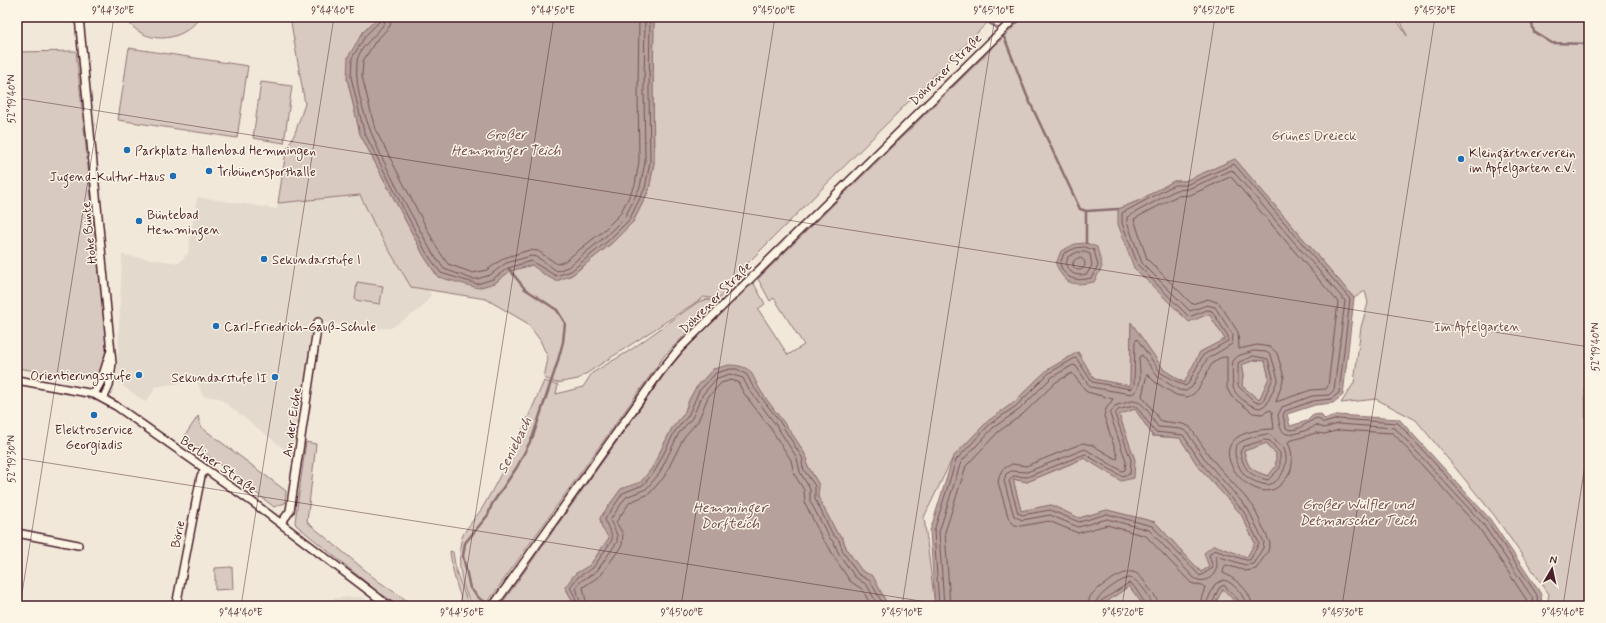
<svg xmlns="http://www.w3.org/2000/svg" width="1606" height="623" font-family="Mynerve,sans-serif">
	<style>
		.built { fill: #e4d9cd }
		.green { fill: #d8cac0; stroke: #917476 }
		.water { fill: #b6a19c; stroke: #8b6d6f; fill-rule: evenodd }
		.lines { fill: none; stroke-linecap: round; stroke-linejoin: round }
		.shore { stroke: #755358; stroke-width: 1 }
		.stream { stroke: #8b6d6f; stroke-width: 2.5 }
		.minor-casing { stroke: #4a1f2b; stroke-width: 10 }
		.minor { stroke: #fcf5e5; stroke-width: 7 }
		.ticks { fill: none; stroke: #4a1f2b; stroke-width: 1; stroke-opacity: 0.45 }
		.poi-dot { fill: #1f6fb2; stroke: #fcf5e5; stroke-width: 1.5 }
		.labels { text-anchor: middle; stroke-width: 3; stroke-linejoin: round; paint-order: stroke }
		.street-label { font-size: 13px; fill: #4a1f2b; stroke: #fcf5e5 }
		.park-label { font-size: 13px; fill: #6e4a50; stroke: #fcf5e5 }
		.poi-label { font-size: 13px; fill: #4a1f2b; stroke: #fcf5e5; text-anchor: start }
		.water-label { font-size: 14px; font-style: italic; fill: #704c53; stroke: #fcf5e5 }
		.neatline { fill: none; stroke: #4a1f2b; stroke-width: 1.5 }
		.ticks-label { font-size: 10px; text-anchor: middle; fill: #4a1f2b }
	</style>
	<rect width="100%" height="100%" fill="#f1e8da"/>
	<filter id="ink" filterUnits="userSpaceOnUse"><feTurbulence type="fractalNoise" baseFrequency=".025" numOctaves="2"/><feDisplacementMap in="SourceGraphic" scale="8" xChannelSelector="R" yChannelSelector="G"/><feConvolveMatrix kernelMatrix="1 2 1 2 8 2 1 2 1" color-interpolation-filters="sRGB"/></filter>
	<g filter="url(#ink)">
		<path class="built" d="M360,195l51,68 20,32 -9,13 -31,20 -21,1 -57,-8 -21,134 -73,-57 -16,-2 -6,-15 -43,6v4l-9,11 -28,-20 5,-127 57,8 9,-10 9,-56 80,12 1,-6z
			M362,597l14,9h-43v-8z"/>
		<path class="green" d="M125,17h75c-18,27 -58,29 -75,0z
			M290,17h89l-16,15 -16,46 13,56 64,122 14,21 57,6 15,-12 22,-6 13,10 11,6 16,-6 40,-32 21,-21 16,-32 5,-27 -1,-74 1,-72h339l-253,254 -21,28 -15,-2 -126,82 -21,4 -13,-5 4,-20 -8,-18 -13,-17 -41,-24 -75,-12 -35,-59 -16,-33 -82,8 8,-52 9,-18 10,-29z
			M1024,17h371l12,19 -8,-19h190v361h-4l3,228h-41l2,-12 -55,-79 -78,-95 -40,-21 -35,4 13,-20 7,-56 7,-24 -3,-12 -11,7 -119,-139 -50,22h-11l-36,20 -20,8 91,105 16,25 -25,13 -15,31 -21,-13 -33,-47 -1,63 -36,-7 -16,-27 -31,18 -34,33 -25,18 -35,36 -29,60 11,89h-47l-15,-29 -11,-6 -15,-21 -5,-13 -5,-4 -19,-36 1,-12 -13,-22 2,-3c-16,-32 -43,-56 -58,-88l-37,-3 -18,20 -6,11 -5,14 -12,14 -20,40 -11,14 -20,7 -21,29 2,10 7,10 -19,27 -15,9 -10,13 6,11 2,8h-73l164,-231 18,-22 71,-71 12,22 -7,5 30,46 16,-10 -30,-47 -4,3 -12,-22z
			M129,48l119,18 -11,72 -119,-18z
			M76,51l31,298 -7,26 -8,5 -75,-12v-316z
			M261,82l31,4 -8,57 -31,-5z
			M357,282l26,4 -3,18 -25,-4z
			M708,299l10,3 -53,53 -180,251h-12c-12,-18 -16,-44 -12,-65 1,-10 18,-26 23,-36 23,-40 42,-82 60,-124l14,4 -2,9 27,-7 9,-14 37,-22 69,-49z
			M1255,360l10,1 4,17 -10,22 -17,-14 1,-11 -2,-10z
			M1135,409l18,27 27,2 18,28 43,48 14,29 -8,14 -38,10 -8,5 -46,-50 -48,-12 -28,8 -28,-13 -30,6 -8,-32 14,3 58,-24 36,22 14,-20 -16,-46z
			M198,416l3,11 85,64 -1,12 -11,4 -90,-70z
			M306,442l10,2 -9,78 71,59 37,25h-16l-21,-14 -82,-67 -1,-3z
			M1267,443l2,5 7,5v14l-8,9c-17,-6 -20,-7 -24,-25z
			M450,551l3,1 3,19 13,35h-5c-7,-18 -12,-35 -14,-55z
			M232,567l1,22 -18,1v-22z
			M1129,586l15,20h-43z
			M1223,588l16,18h-25z"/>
		<path class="water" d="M379,17h275l-1,72 1,74 -5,27 -16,32 -21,21 -40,32 -16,6 -11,-6 -13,-10 -22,6 -15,12 -17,5 -40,-11 -14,-21 -64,-122 -13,-56 1,-21 15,-25z
			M1235,159l119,139 -11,97 -10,8 -18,2 -28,9 3,12 17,-5 6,-6 8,-1 3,5 13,-4 62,4 91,100 51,75 1,12h-303l-16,-17 -9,17h-70l-15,-20 -28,20h-166l-5,-75 23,-74 35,-36 25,-18 34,-33 31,-18 16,27 36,7 1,-64 33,48 20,13 16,-31 25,-13 -16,-25 -20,8 -55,-54 -16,-44v-15l20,-8 36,-20h11zM1255,360l10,1 4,17 -10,22 -17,-14 1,-11 -2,-10zM1135,409l18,27 27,2 18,28 43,48 14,29 -8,14 -33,-12 -10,8 5,14 -8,5 -46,-50 -48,-12 -28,8 -28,-13 -30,6 -8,-32 14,3 57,-24 37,23 13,-3 1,-18 -16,-45zM1267,443l2,5 7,5v13l-8,10c-17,-6 -20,-7 -24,-25z
			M1086,243l11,4 5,20 -8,15c-22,4 -29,3 -38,-18l5,-13 14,-7z
			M729,365c7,0 15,1 21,6 4,5 7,14 10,19 16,23 35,45 48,70l-2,3 13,22 -1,12 19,36 5,4 5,13 15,21 11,5 15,30h-315l-2,-8 -6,-11 10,-13 15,-9 19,-27 -7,-10 -2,-10 21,-29 20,-7 11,-14 20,-40 12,-14 5,-14 6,-11 18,-20z"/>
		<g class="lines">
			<path class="shore" d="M381,17l-1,4 -14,14 -14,23 -1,19 13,55 63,122 14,19 36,11 16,-5 15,-11 23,-7 25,15 15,-5 38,-31 20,-20 16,-32 5,-26 -1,-73 1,-72
				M386,17c0,13 -28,28 -29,45 -6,54 49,140 74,189l13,18 28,10h5l13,-4 16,-12 25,-7 6,1 20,14 11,-4 38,-31 19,-19 15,-30 5,-25 -1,-73 1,-72
				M392,17l-2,9 -15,16 -12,19 -1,15 13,53 62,119 11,16 25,9 14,-3 17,-12 25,-8 9,1 19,13 8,-3 37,-29 18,-18 15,-29 4,-24 -1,-72 1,-72
				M1231,177l107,125 -10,84 -2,3 -15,1 -35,12 8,-25 -7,-24 -7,-6 -13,-2 -18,4 -1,-17 -19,-29 -11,-4 -16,5 -45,-45 -13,-40 43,-23 13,-1z
				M1085,247l9,3 4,16 -7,12c-15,4 -26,1 -31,-14l4,-11 12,-5z
				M1078,252h7l5,2 2,11 -5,9c-10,2 -16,1 -21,-9l2,-8z
				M1073 264a6 6 0 1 1 12 0a6 6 0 1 1-12 0Z
				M1254,351l12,1 5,3 7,24 -11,25 -7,4c-8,0 -23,-11 -26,-18 -2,-3 -2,-26 -1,-29l5,-5z
				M1254,356l14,3 5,19 -10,23 -4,2 -4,-1 -17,-16v-23z
				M1132,401c13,-1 19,17 26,26l23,2 6,3 19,29 42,48 16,33 -1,6 -10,16 -8,1 -28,-9 -1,2c5,15 -10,28 -22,20l-45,-48 -42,-11 -29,8 -28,-12 -28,5 -8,-4 -10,-35 2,-7 5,-3 16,1 58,-23 37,22 3,-1 1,-9 -16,-47 5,-8z
				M1136,406l19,26 28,3 19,29 42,48 15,31 -9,17h-4l-32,-10 -5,5 4,13 -13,8 -48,-50 -45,-12 -28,8 -29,-12 -28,5 -4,-2 -9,-32 4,-5 14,1 58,-23 36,22 9,-2 1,-14 -16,-46 3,-4z
				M1268,434c6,2 6,5 9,9 3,2 6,2 7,6 6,13 -2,34 -17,36 -6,-1 -15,-4 -20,-8 -7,-5 -15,-23 -11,-31 5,-7 24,-11 32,-12z
				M1265,440l5,1 10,12v15l-12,12c-18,-4 -24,-10 -28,-28l3,-5z
				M576,606l-1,-9 -5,-10 8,-10 15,-9 19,-28c1,-6 -6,-14 -7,-21l18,-26 20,-8 12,-14 20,-40 13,-15 11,-25 17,-18 14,-4h7l10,6 5,10 28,37 23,37 -1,5 2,6 11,16v13l18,36 6,5 4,12 15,22 12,7 14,25
				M581,606l-5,-19 5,-6 16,-10 20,-29v-7l-7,-15 16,-23 20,-8 13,-15 20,-41 13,-15 11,-24 14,-16 13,-4 13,4 5,10 28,37 21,33 3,14 10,17v12l19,36 5,6 5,11 16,23 12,8 11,21
				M587,606l-4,-19 18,-12 21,-30 1,-11 -7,-12 14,-20 19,-8 15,-17 20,-40 14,-16 10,-24 13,-14 10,-3 7,2 5,10 28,37 20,31 3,14 10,16 1,13 18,37 6,7 5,10 16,24 13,9 8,16
				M939,606l-5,-75 22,-71 34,-36 26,-18 33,-33 26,-15 2,1 15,23 39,7 3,-4 1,-44 2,-2 24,34 24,13 3,-2 15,-29 25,-14v-5l-16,-25 -5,-1 -18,7 -51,-52 -16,-42v-10l52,-28h12l48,-21 116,135 -11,94 -8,6 -18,2 -28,10 -2,4 3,13c10,7 23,-8 31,-10l7,5 14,-4 60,4 89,98 50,74 1,11
				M944,606l-5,-74 22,-70 33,-35 25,-17 33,-33 21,-12 3,1 14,21 41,7c13,-4 8,-26 8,-37l3,-2 16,22 21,13 7,1 6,-4 15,-28 25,-15 1,-9 -18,-28 -8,-2 -17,6 -48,-48 -15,-41v-5l49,-27 12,-1 44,-19 113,131 -11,89 -5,5 -17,1 -30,11 -4,8c2,17 5,23 23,17 6,-2 10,-3 15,-7l8,3 14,-4 57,4 88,96 49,73 1,9
				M950,606l-5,-74 21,-66 32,-34 25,-18 33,-32 16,-9 15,19 26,7 -7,10 -2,7 14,42 -2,1 -24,-14 -9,-2 -57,23 -14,-2 -9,5 -3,5 -2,8 11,38 6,5 6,1 28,-5 29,12 29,-8 39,11 45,47 14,4 -6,19
				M1088,606c0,-4 1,-8 4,-12 7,-7 31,-24 41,-22 7,2 11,9 15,15 5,6 10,11 10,19
				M1094,606c1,-9 26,-27 35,-28 10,1 22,19 23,28
				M1099,606l2,-5 28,-18 4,2 14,21
				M1205,606l10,-22 9,-4c9,2 22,17 22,26
				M1211,606l8,-18 5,-3 16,17 1,4
				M1252,606c0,-14 -17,-28 -29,-33l1,-6 2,-2 20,6 10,-2 12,-18 2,-8 -17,-37 -43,-49 -20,-30 -7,-3 -22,-3 -19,-25 5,-22 8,8 21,13 11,2c20,-5 17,-41 40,-40v31l4,8 22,17 9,1 8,-4 2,1 2,18c-12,0 -32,2 -41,12 -17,19 17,56 39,49 7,-2 12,-9 16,-14 6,-8 5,-24 0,-33l1,-2 27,-8 9,1 14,-4 54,3 86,95 47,71 1,7"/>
			<path class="stream" d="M979,17l17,10 9,12 22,57 53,113 6,2 32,-2
				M1532,17l-1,3 3,12 18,11 37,1
				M1086,211v32
				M492,605l-12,-6 -10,-11 -7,-32 2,-13 23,-28 4,-11 25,-37 16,-31 24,-72 6,-22 2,-19 -8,-13 -32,-21 -16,-20"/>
			<defs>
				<path id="minor" d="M79,17l33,346 -3,23 -6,13
					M17,380l77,14 22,12 139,98 134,102
					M94,394l7,-13 9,-28
					M281,523l9,-12 28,-189
					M17,533l61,12
					M176,606l25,-130 4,-7
					M493,606l167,-234 19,-23 337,-332"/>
			</defs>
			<use href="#minor" class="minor-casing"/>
			<use href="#minor" class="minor"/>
		</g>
	</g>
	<path class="ticks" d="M17,98l1572,249M17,458l935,148M20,606l94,-589M241,606l93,-589M461,606l93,-589M681,606l94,-589M902,606l93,-589M1122,606l93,-589M1342,606l93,-589M1563,606l26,-167"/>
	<g class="poi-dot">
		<circle cx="127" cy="150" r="4"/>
		<circle cx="1461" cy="159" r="4"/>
		<circle cx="209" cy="171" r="4"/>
		<circle cx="173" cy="176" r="4"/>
		<circle cx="139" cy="221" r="4"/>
		<circle cx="264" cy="259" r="4"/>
		<circle cx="216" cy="326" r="4"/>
		<circle cx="139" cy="375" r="4"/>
		<circle cx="275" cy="377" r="4"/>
		<circle cx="94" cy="415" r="4"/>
	</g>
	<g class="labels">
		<g class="street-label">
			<text transform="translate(945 69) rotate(-45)" y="5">Döhrener Straße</text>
			<text transform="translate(88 233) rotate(-96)" y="5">Hohe Bünte</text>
			<text transform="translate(715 297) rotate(-45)" y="5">Döhrener Straße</text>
			<text transform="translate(291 422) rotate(-82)" y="5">An der Eiche</text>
			<text transform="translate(219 464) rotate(35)" y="5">Berliner Straße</text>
			<text transform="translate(177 534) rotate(-79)" y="5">Börie</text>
		</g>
		<g class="park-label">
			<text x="1314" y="140">Grünes Dreieck</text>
			<text x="1477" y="331">Im Apfelgarten</text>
		</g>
		<g class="poi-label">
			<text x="135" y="155">Parkplatz Hallenbad Hemmingen</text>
			<text x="1469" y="157">Kleingärtnerverein<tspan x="1469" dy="15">im Apfelgarten e.V.</tspan></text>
			<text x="217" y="176">Tribünensporthalle</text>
			<text x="165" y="181" text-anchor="end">Jugend-Kultur-Haus</text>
			<text x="147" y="219">Büntebad<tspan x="147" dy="15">Hemmingen</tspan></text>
			<text x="272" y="264">Sekundarstufe I</text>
			<text x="224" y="331">Carl-Friedrich-Gauß-Schule</text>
			<text x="131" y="380" text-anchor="end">Orientierungsstufe</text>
			<text x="267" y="382" text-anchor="end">Sekundarstufe II</text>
			<text x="94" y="434" text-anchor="middle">Elektroservice<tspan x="94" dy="15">Georgiadis</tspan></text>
		</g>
		<g class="water-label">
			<text x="506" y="139">Großer<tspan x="506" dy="16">Hemminger Teich</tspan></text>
			<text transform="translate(514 445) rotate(-64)" y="5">Seniebach</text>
			<text x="1358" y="509">Großer Wülfler und<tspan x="1358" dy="16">Detmarscher Teich</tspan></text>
			<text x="730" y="512">Hemminger<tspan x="730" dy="16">Dorfteich</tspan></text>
		</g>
	</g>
	<rect width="1606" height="623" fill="none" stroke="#fcf5e5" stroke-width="44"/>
	<g transform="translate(1552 569) rotate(9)" stroke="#fcf5e5" stroke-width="3" paint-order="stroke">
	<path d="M0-3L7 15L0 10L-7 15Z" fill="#4a1f2b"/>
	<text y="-6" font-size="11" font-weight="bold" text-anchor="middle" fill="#4a1f2b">N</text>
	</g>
	<rect x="22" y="22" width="1562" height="579" class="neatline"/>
	<g class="ticks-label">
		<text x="113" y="14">9°44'30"E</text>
		<text x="333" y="14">9°44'40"E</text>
		<text x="553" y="14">9°44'50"E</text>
		<text x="774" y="14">9°45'00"E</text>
		<text x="994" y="14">9°45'10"E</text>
		<text x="1214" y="14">9°45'20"E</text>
		<text x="1435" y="14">9°45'30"E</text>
		<text transform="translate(11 99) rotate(-90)" y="4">52°19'40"N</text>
		<text transform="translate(1595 347) rotate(-90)" y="4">52°19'40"N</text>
		<text transform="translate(11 459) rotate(-90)" y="4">52°19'30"N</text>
		<text x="241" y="616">9°44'40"E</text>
		<text x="462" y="616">9°44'50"E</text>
		<text x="682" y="616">9°45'00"E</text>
		<text x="902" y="616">9°45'10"E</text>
		<text x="1123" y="616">9°45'20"E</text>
		<text x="1343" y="616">9°45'30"E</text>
		<text x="1563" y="616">9°45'40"E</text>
	</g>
</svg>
